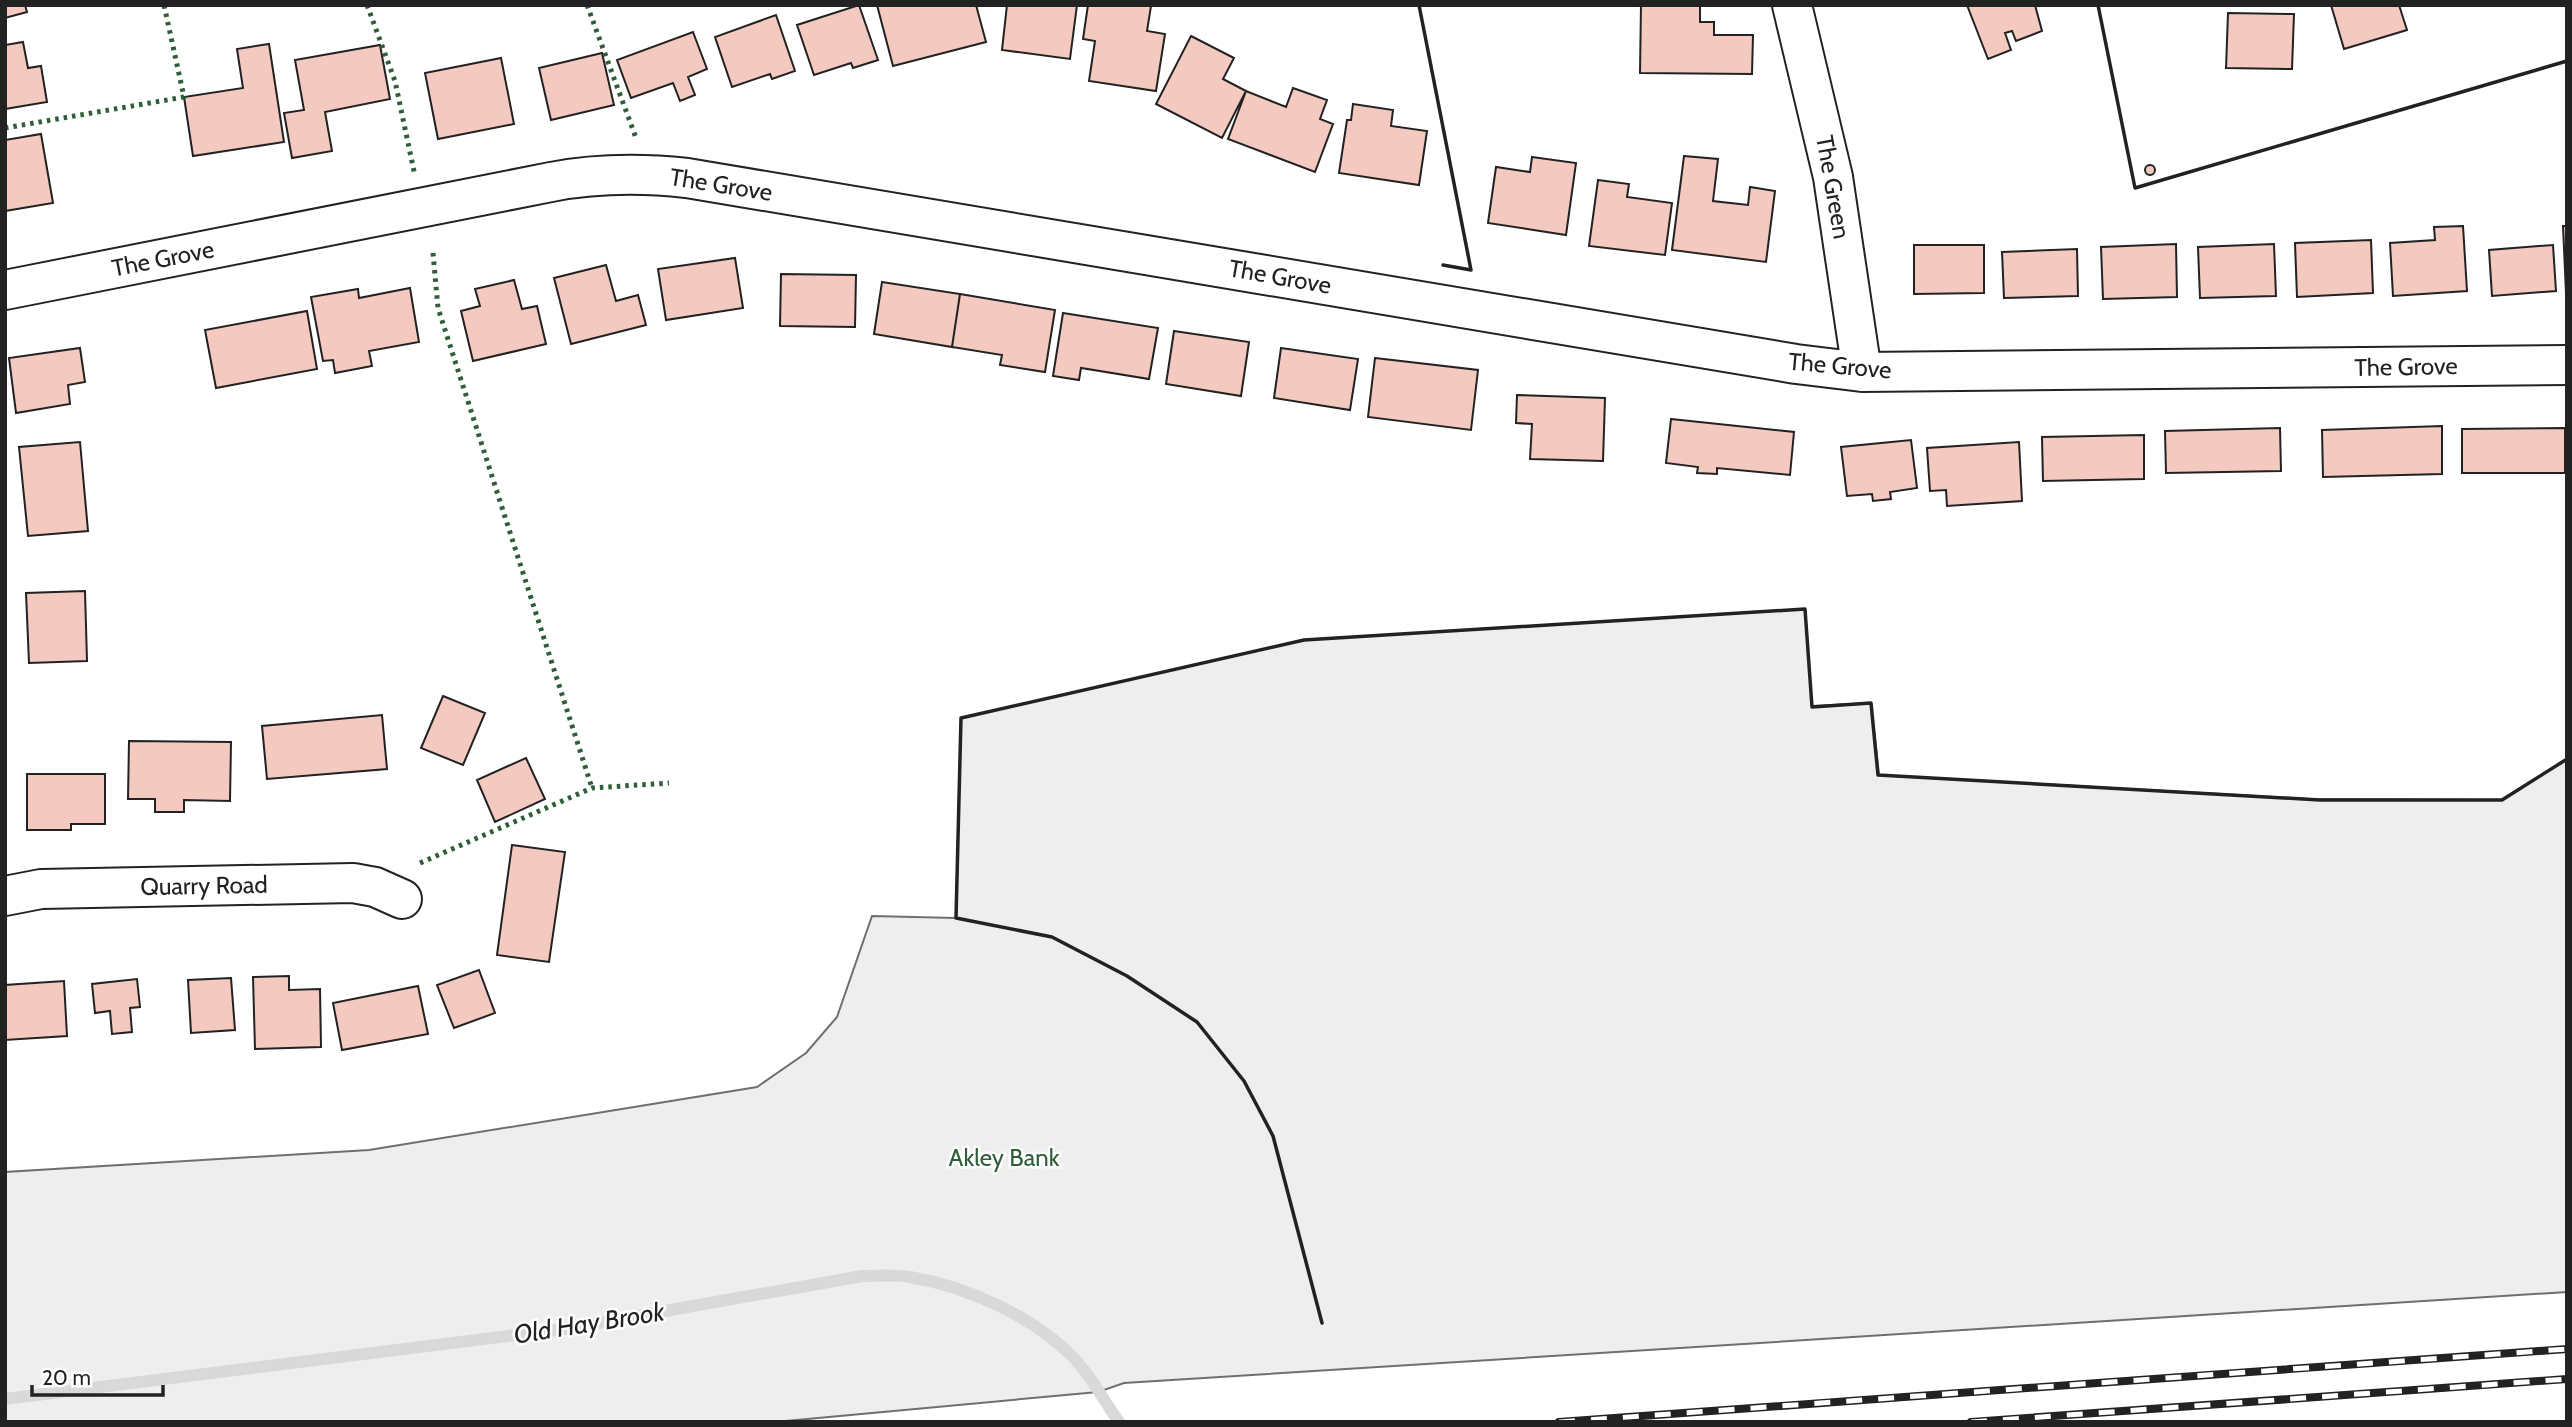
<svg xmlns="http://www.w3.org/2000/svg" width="2572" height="1427" font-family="Cabin,sans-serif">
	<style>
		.green { fill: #eee; stroke: #6f6f6f; stroke-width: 2 }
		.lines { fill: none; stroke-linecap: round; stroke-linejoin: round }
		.stream { stroke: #d9d9d9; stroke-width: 12 }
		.building { fill: #f3c9c0; stroke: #222; stroke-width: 2 }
		.minor-casing { stroke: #222; stroke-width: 42 }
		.minor { stroke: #fff; stroke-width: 38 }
		.rail-casing { stroke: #222; stroke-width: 8 }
		.rail { stroke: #fff; stroke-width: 5; stroke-dasharray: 16; stroke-linecap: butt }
		.hedge { stroke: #2f5e38; stroke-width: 5; stroke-dasharray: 3.5 5; stroke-linecap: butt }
		.wall { stroke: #222; stroke-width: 3.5 }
		.labels { text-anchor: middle; stroke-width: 5; stroke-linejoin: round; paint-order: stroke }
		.street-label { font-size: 24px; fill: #222; stroke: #fff }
		.park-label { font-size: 24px; fill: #2f5e38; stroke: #fff }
		.water-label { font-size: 26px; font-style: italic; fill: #222; stroke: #fff }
	</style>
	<rect width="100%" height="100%" fill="#fff"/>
	<path class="green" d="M1805,609l7,97 59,-3 8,72 430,24 193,1 65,-41v533l-1443,91 -26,9 -323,30h-770v-250l364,-22 388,-63 49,-34 31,-36 35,-101 84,2 5,-200 343,-78z"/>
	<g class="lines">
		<path class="stream" d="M5,1399l559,-70 298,-53c16,0 33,-2 48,1 58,10 120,38 162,79 18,18 32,45 47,66"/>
	</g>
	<path class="building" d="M5,5h20l2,7 -22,6z
		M859,5l19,55 -25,8 -2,-5 -37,12 -17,-50z
		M877,5h99l10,37 -93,24z
		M1007,5h70l-7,54 -68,-9z
		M1088,5l63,1 -4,25 18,3 -9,57 -67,-10 6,-40 -12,-2z
		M1641,5h59v17h14v13h39l-1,39 -112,-1z
		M1967,5h68l7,26 -26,10 -4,-10 -7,2 6,17 -23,9z
		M2331,5h68l8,25 -63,19z
		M2228,13l66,1 -2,55 -66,-1z
		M776,15l19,56 -23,8 -2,-5 -38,13 -17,-50z
		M693,32l14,37 -19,8 7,18 -15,6 -7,-18 -42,15 -14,-38z
		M1191,36l43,22 -11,21 23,12 -24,47 -66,-34z
		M23,42l5,26 13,-2 6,36 -42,7v-64z
		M269,44l15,98 -91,14 -9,-59 59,-9 -6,-39z
		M380,45l10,54 -65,13 7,39 -40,7 -8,-45 20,-3 -9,-50z
		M602,53l12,52 -63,15 -12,-52z
		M501,58l13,66 -76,15 -13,-66z
		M1293,88l34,12 -7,19 13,5 -18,48 -87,-33 18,-48 40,16z
		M1353,104l40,6 -2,16 36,5 -8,54 -80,-12 8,-53h4z
		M41,134l12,69 -48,8v-71z
		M1684,156l34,3 -5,42 35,4 2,-18 25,4 -9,71 -94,-12z
		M1532,157l44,6 -10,72 -78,-12 8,-56 34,5z
		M2145 170a5 5 0 1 1 10 0a5 5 0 1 1-10 0Z
		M1598,180l31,4 -2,13 45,6 -7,52 -76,-9z
		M2463,226l4,65 -74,5 -3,-53 45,-3 -1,-13z
		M2563,226h4v67h-1z
		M2371,240l2,53 -76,4 -2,-54z
		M2176,244l1,53 -74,2 -2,-52z
		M2274,244l2,52 -76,2 -2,-51z
		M1914,245h70v48l-70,1z
		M2553,245l3,46 -64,5 -3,-46z
		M2077,249l1,47 -74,2 -2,-46z
		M735,258l8,50 -77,12 -8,-51z
		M606,265l10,36 22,-6 8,30 -75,19 -17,-66z
		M781,274l75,1 -1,52 -75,-1z
		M514,280l8,29 15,-3 9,38 -73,17 -12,-50 19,-5 -5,-17z
		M882,282l78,12 -8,53 -78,-13z
		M410,288l9,54 -50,9 3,15 -37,7 -2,-13 -10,1 -12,-64 47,-8 1,9z
		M960,294l95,16 -10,62 -45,-7 2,-10 -50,-8z
		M307,311l10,58 -101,19 -11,-58z
		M1063,313l95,15 -9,51 -68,-11 -2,12 -26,-4z
		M1174,331l75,11 -8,54 -75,-12z
		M80,348l5,34 -17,3 2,19 -54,9 -7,-55z
		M1281,348l77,11 -8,51 -76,-12z
		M1375,358l103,12 -7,60 -103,-13z
		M1517,395l88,3 -2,63 -73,-2 2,-35 -16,-1z
		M1671,419l123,13 -4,43 -73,-7v6l-20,-1 1,-6 -32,-4z
		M2442,426v48l-119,3 -1,-47z
		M2280,428l1,43 -115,2 -1,-42z
		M2565,428v45h-103v-44z
		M2144,435v44l-101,2 -1,-44z
		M1911,440l6,48 -27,4 1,7 -18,2 -1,-7 -25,2 -6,-49z
		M80,442l8,89 -60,5 -9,-89z
		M2019,442l3,59 -75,5 -1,-16 -16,1 -3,-43z
		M85,591l2,70 -58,2 -3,-70z
		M443,696l42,17 -22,52 -42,-17z
		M382,715l5,54 -120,10 -5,-53z
		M129,741l102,1 -1,59 -46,-1v12h-29v-13h-27z
		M526,758l19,41 -50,23 -18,-42z
		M27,774h78v50h-34v6h-44z
		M512,845l53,7 -16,110 -52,-7z
		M479,970l16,43 -41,15 -17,-43z
		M289,976v14l31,-1 1,58 -66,2 -2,-72z
		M231,978l4,52 -44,3 -3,-53z
		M137,979l3,28 -10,1 2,24 -20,2 -2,-23 -15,2 -3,-29z
		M64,981l3,55 -62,4v-55z
		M418,986l10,48 -86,16 -9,-47z"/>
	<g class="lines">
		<defs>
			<path id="minor" d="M1792,5l41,172 29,195
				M5,290l546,-108c47,-9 89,-9 136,-4l1109,186 66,8 705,-7
				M5,896l36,-7 312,-6 22,4 27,12"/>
		</defs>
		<use href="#minor" class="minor-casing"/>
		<use href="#minor" class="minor"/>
		<defs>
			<path id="rail" d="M1559,1422l1008,-73
				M1971,1422l596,-43"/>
		</defs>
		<use href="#rail" class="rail-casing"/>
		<use href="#rail" class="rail"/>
		<path class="hedge" d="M367,5l28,76 20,95
			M587,5l49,133
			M5,128l179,-31 -20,-92
			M433,253l5,55 154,480
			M420,863l172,-75 77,-5"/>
		<path class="wall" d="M1419,5l52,265 -28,-5
			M2098,5l37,183 432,-127
			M1322,1323l-49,-187 -29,-55 -47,-59 -70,-46 -75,-39 -96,-19 5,-200 343,-78 501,-31 7,98 59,-4 7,72 442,25h182l65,-41"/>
	</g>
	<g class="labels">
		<g class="street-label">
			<text transform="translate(721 185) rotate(9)" y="8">The Grove</text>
			<text transform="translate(1833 187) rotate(80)" y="8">The Green</text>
			<text transform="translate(163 259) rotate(-11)" y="8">The Grove</text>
			<text transform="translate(1280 277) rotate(10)" y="8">The Grove</text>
			<text transform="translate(1840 366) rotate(5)" y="8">The Grove</text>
			<text transform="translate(2406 367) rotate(-1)" y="8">The Grove</text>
			<text transform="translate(204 886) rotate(-1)" y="8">Quarry Road</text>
		</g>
		<g class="park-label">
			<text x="1004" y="1166">Akley Bank</text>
		</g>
		<g class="water-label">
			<text transform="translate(589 1323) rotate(-9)" y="9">Old Hay Brook</text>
		</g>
	</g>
	<rect width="2572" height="1427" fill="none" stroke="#222222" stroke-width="14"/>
	<path d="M32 1385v10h131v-10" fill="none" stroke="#222222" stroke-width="3.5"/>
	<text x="42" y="1385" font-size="21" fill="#222222" stroke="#ffffff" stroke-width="5" paint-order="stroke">20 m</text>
</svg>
